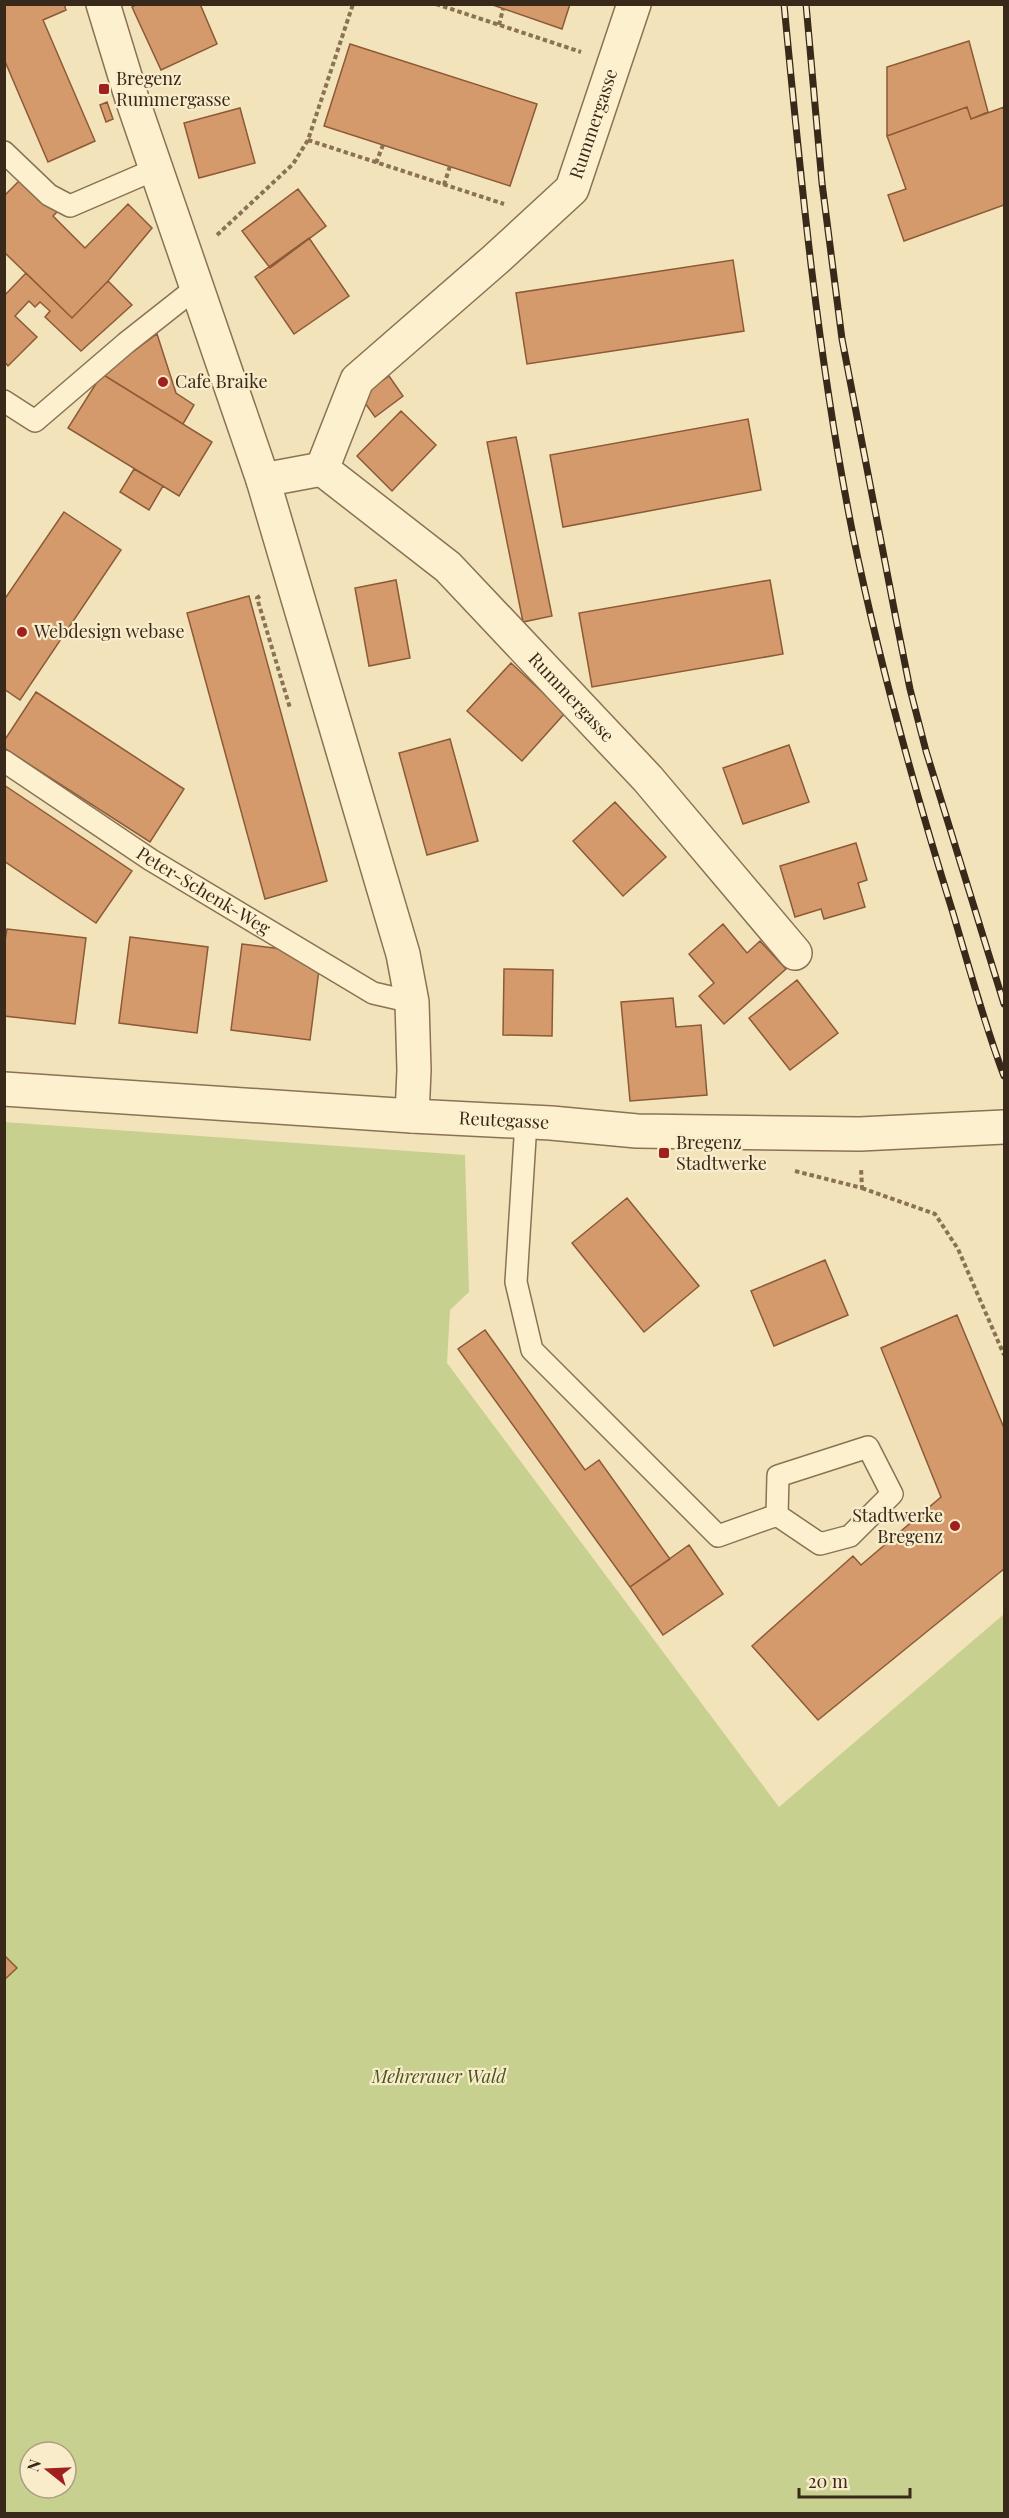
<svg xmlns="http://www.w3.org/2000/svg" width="1009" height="2518" font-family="'Playfair Display',serif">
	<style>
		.green { fill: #c7d08e; fill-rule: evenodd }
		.building { fill: #d49a6c; stroke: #8c5a37; stroke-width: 1.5 }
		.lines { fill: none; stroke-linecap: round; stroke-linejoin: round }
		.service-casing { stroke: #8a7253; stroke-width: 24 }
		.minor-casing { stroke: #8a7253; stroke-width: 36 }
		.tertiary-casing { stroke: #8a7253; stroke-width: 36 }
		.path { stroke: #8a7253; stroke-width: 4; stroke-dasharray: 4.5 3; stroke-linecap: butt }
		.service { stroke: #fcf0ce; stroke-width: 21 }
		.minor { stroke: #fcf0ce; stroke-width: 33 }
		.tertiary { stroke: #fcf0ce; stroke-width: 33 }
		.rail-casing { stroke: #38291a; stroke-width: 7 }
		.rail { stroke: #f9eccb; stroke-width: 4.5; stroke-dasharray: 14; stroke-linecap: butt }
		.poi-dot { fill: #9f201d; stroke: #f9eccb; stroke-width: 2 }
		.labels { text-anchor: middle; stroke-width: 4.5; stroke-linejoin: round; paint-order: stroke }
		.poi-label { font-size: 18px; fill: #38291a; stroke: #f9eccb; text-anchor: start }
		.street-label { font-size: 18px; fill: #38291a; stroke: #f9eccb }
		.park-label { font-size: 18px; font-style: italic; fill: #47561e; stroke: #f9eccb }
	</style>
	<rect width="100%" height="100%" fill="#f2e3ba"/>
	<path class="green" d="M4,1122l461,33 4,137 -19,18 -3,53 332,444 225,-193v899h-999zM30,2452h36v36h-36z"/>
	<path class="building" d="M4,4h60l2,6 -23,10 52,121 -47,21 -44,-103z
		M137,4h63l17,40 -56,26 -29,-63z
		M490,4h80l-8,25z
		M969,41l19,71 -17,7 -4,-12 -80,29v-69z
		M350,44l187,60 -27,82 -186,-60z
		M107,102l6,17 -7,3 -6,-17z
		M967,107l4,12 33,-12v98l-100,36 -16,-46 18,-6 -19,-53z
		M240,108l15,55 -56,15 -15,-55z
		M23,177l35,34 -5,5 32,32 43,-44 24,24 -44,53 -36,37 -68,-66v-56z
		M298,189l28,37 -56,42 -28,-37z
		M309,238l40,58 -55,38 -39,-57z
		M733,260l11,71 -217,33 -11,-71z
		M26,273l46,45 36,-37 24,24 -51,46 -36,-34 5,-6 -10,-9 -5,5 -6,-6 -14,15 22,21 -29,29 -4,-5v-65z
		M157,334l19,59 18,12 -11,19 -81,-50z
		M102,374l110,68 -33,54 -111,-68z
		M389,376l14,20 -28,21 -15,-21z
		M401,411l35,34 -44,46 -35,-35z
		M748,419l13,71 -198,37 -13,-72z
		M516,437l36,179 -29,6 -36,-180z
		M134,469l29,17 -14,24 -29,-18z
		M64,512l57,38 -101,150 -16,-11v-89z
		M396,580l14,78 -41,8 -14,-78z
		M770,580l13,74 -191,33 -13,-74z
		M249,596l78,285 -62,18 -78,-286z
		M511,663l54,50 -43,48 -55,-50z
		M36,692l148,97 -34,53 -146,-94v-7z
		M450,739l28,102 -51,14 -28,-102z
		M789,745l20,57 -66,22 -20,-56z
		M4,785l128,86 -36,52 -92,-62z
		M615,802l51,55 -43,39 -50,-55z
		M856,843l11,37 -9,3 7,24 -41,12 -3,-10 -26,8 -15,-51z
		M723,924l24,29 13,-12 26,28 -62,55 -25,-28 15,-13 -25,-29z
		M7,929l79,9 -11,86 -71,-8v-70z
		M130,937l78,10 -11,86 -78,-10z
		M242,944l79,10 -11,86 -79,-10z
		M504,969l49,1 -1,66 -49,-1z
		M797,980l41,53 -48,37 -41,-52z
		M673,998l3,29 25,-2 6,70 -77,6 -9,-99z
		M627,1198l72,88 -55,46 -72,-89z
		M825,1260l23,55 -74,31 -23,-55z
		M957,1315l47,113v141l-186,151 -66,-74 101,-90 8,9 80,-68 -60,-149z
		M485,1330l100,140 14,-10 71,99 -40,28 -172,-238z
		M689,1545l34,49 -60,41 -33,-48z
		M4,1955l13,13 -13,12z"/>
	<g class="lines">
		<defs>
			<g id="service">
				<path d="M4,152l45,43 21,11 86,-37"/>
				<path d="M4,401l31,20 91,-78 71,-56"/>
				<path id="s1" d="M4,761l147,99 222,133 39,9"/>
				<path d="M526,1122l-10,160 16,68 186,186 59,-21 43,29 30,-8 42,-42 -24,-47 -90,29 -1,39"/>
			</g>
			<g id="minor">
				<path d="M103,4l29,95 131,381 140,474 9,48 2,68 -2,46"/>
				<path id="s2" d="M322,469l126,98 200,212 147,174"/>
				<path id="s3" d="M263,480l59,-11 35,-89 139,-121 76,-70 62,-185"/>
			</g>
			<g id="tertiary">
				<path id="s4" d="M4,1089l408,27 139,7 86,8 223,3 144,-7"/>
			</g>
		</defs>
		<use href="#service" class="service-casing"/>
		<use href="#minor" class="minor-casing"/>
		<use href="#tertiary" class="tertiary-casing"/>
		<path class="path" d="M436,4l145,48
			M499,25l4,-16
			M308,140l196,64
			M376,163l7,-18
			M444,185l6,-19
			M217,235l76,-71 15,-24 45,-136
			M260,596l-3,2 33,110
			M795,1171l67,17 -1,-20
			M862,1188l73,26 23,35 46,106"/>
		<use href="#service" class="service"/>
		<use href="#minor" class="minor"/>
		<use href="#tertiary" class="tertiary"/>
		<defs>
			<path id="rail" d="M784,4c17,178 34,356 69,531 26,127 61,253 100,378 16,54 31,110 51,163
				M806,4l16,179 20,156 54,280 14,70 16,62 78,253"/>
		</defs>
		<use href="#rail" class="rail-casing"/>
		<use href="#rail" class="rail"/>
	</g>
	<g class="poi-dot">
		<rect x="98" y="83" width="12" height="12" rx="3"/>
		<circle cx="163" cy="382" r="6"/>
		<circle cx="22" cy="632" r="6"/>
		<rect x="658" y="1147" width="12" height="12" rx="3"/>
		<circle cx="955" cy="1526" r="6"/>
	</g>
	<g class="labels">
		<g class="poi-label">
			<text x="116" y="85">Bregenz<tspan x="116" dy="21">Rummergasse</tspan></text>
			<text x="175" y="388">Cafe Braike</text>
			<text x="34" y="638">Webdesign webase</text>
			<text x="676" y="1149">Bregenz<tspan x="676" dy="21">Stadtwerke</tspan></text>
			<text x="943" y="1522" text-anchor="end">Stadtwerke<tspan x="943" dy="21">Bregenz</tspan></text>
		</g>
		<g class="street-label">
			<text dy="6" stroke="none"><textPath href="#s3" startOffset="512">Rummergasse</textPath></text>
			<text dy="6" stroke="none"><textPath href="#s2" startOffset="339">Rummergasse</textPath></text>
			<text dy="6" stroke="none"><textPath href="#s1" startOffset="238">Peter-Schenk-Weg</textPath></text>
			<text dy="6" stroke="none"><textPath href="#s4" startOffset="501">Reutegasse</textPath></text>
		</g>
		<g class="park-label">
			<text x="439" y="2083">Mehrerauer Wald</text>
		</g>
	</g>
	<rect width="1009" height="2518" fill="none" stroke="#38291a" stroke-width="12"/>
	<g transform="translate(48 2470) rotate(288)"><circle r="28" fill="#f9eccb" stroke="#ac9e84" stroke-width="1.5"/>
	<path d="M0-4.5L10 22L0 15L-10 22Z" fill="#9f201d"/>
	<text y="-9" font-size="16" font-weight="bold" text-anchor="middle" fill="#38291a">N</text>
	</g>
	<path d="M799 2488v9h111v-9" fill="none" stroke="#38291a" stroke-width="3"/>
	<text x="808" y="2488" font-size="18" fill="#38291a" stroke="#f9eccb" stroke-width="4.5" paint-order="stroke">20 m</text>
</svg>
